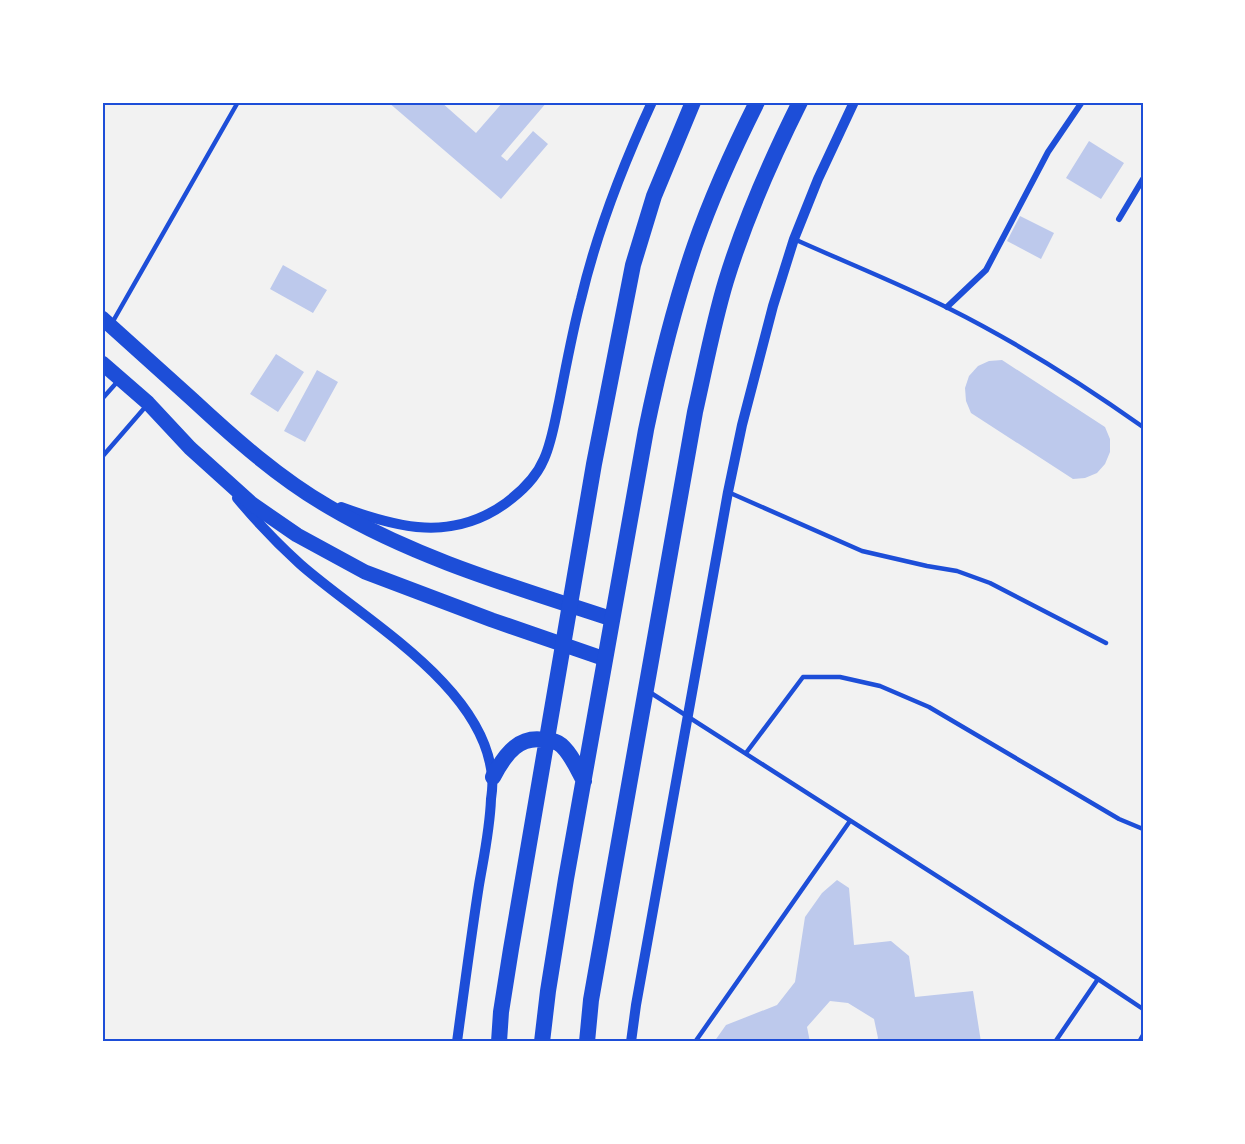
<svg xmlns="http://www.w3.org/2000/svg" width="1245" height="1144" font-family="Karla,sans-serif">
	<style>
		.building { fill: #bdc9ec }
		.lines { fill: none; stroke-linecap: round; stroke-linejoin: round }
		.service { stroke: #1d4ed8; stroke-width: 4.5 }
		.minor { stroke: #1d4ed8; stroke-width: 6 }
		.tertiary { stroke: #1d4ed8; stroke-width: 10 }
		.primary { stroke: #1d4ed8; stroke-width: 15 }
		.trunk { stroke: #1d4ed8; stroke-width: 16 }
		.neatline { fill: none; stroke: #1d4ed8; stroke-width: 2 }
	</style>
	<rect width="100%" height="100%" fill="#f2f2f2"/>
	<path class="building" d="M388,102h53l35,31 27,-31h44l-46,54 6,5 26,-30 15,13 -47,55z
		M1089,141l35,22 -23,36 -35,-21z
		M1020,216l34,17 -13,26 -34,-18z
		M283,265l44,25 -14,23 -43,-24z
		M276,354l28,18 -26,40 -28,-18z
		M1002,360l103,67 5,12v13l-5,12 -8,9 -12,5 -12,1 -102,-66 -5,-12 -1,-13 4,-12 9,-10 11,-5z
		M317,370l21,12 -33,60 -21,-11z
		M837,880l12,8 5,57 37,-4 18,15 6,41 58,-6 8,51h-105l2,-4 -4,-19 -26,-16 -18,-2 -23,26 3,15h-96l12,-17 51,-20 18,-23 10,-65 17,-24z"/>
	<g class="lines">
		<path class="service" d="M794,239c51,23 104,44 154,69 68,34 133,75 195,119
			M112,323l126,-221
			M102,399l16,-18
			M102,457l45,-52
			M728,492l134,59 65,15 30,5 33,12 116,60
			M651,693l447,286 45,30
			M746,753l57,-76h37l40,9 49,21 190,112 24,10
			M695,1042l155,-221
			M1055,1042l43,-63
			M1139,1042l4,-7"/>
		<path class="minor" d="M1119,219l24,-40
			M947,307l39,-37 62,-118 34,-50"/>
		<path class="tertiary" d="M237,498c19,23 40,45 63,66 62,55 185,122 192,213 1,7 0,15 -1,22 -1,29 -7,57 -12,86 -8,52 -15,105 -22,157
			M341,507c57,21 111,35 165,-4 16,-12 30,-25 38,-44 8,-18 11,-39 15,-57 7,-35 13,-69 22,-103 16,-68 42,-134 71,-197
			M631,1042l5,-37 92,-513 14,-67 31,-119 21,-67 24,-60 36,-77"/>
		<path class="primary" d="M102,318c30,27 61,55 91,82 42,39 86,78 136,107 88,52 186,80 283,112
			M102,363l46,40 42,45 62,56 45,31 68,37 127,48 113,39"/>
		<path class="trunk" d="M493,777c12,-23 27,-44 56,-36 3,0 6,0 9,2 11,6 20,27 26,38
			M499,1042l2,-30 10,-63 83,-485 39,-199 21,-69 39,-94
			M542,1042l6,-51 18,-112 80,-449c13,-63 28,-124 49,-185 17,-49 39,-97 62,-143
			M587,1042l4,-42 104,-588c10,-44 18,-88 31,-131 19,-62 45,-121 74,-179"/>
	</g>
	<rect width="1245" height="1144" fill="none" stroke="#ffffff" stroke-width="207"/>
	<rect x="104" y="104" width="1038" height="936" class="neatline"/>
</svg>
